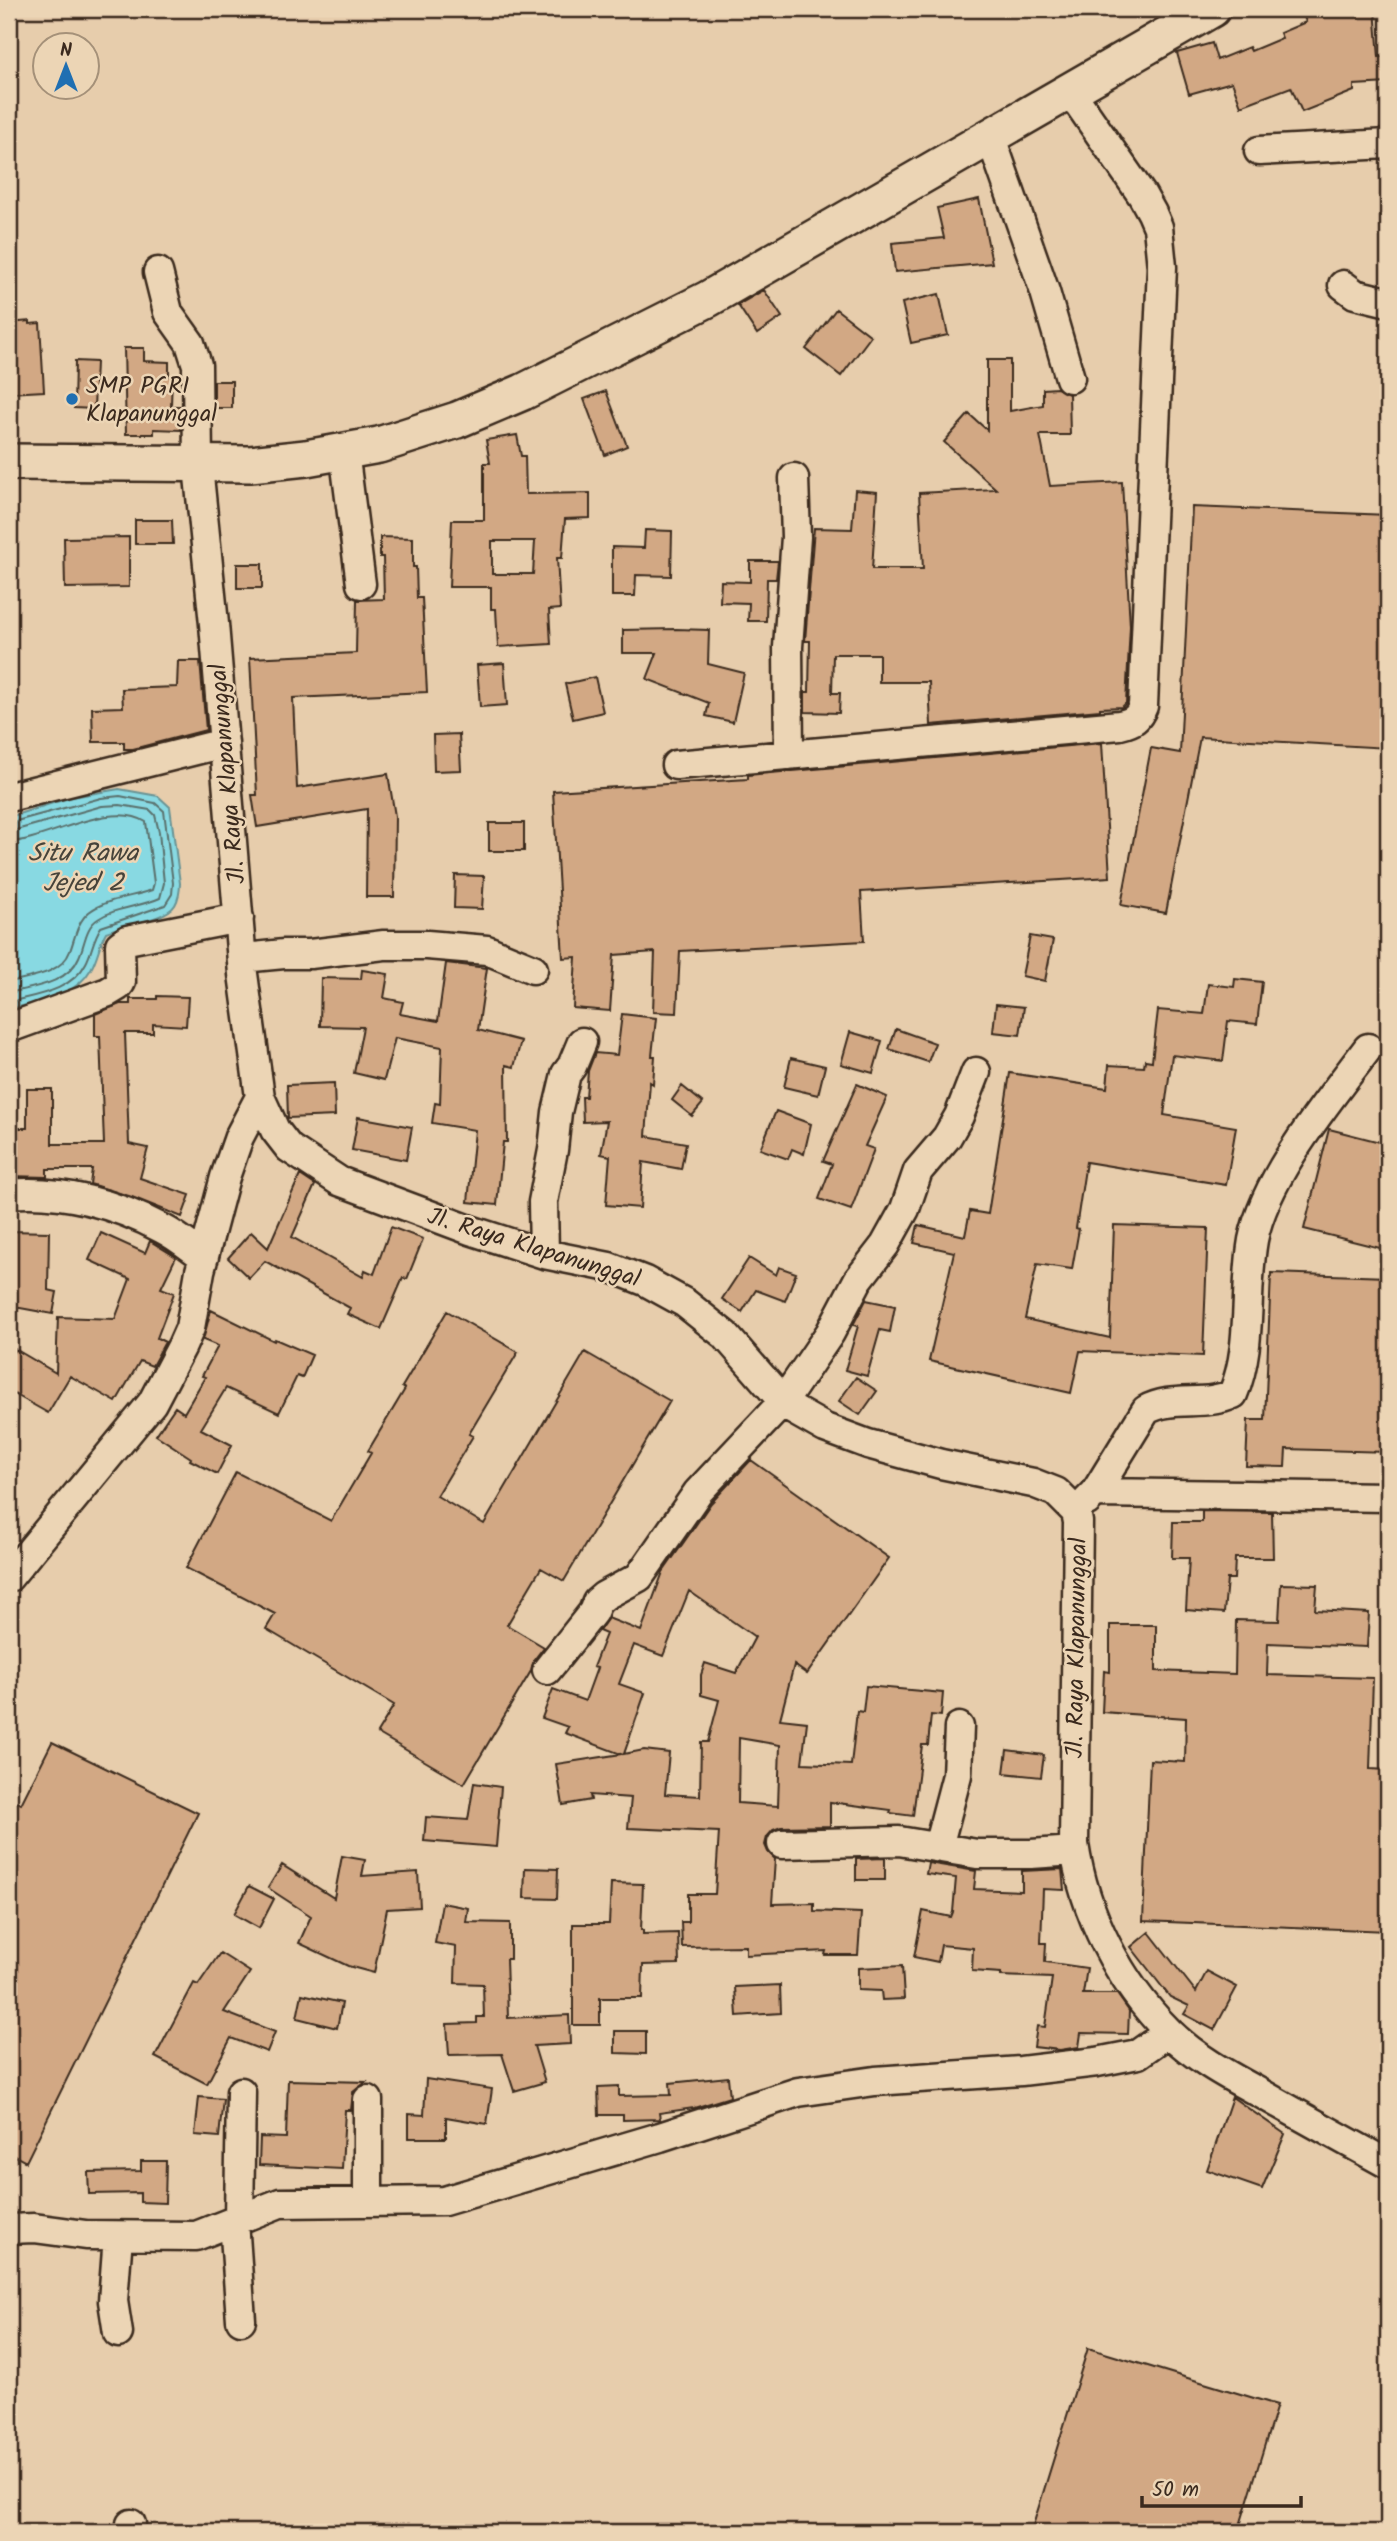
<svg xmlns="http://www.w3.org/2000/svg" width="1397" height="2541" font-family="Kalam,sans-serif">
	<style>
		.water { fill: #88d9e2; stroke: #699394; stroke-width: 2 }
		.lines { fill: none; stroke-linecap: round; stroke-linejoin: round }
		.shore { stroke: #5a706c; stroke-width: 2 }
		.building { fill: #d2a884; stroke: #3b2a1e; stroke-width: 2; fill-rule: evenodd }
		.minor-casing { stroke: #3b2a1e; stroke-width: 33 }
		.major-casing { stroke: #3b2a1e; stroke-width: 40 }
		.minor { stroke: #ecd5b5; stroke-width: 28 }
		.major { stroke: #ecd5b5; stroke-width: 35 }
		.poi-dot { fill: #1f6fb2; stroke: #ecd5b5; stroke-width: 2.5 }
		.labels { text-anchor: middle; stroke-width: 5; stroke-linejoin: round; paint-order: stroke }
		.poi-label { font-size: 24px; fill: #3b2a1e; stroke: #ecd5b5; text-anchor: start }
		.street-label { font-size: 24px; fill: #3b2a1e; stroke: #ecd5b5 }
		.water-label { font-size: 26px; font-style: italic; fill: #47443b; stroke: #ecd5b5 }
	</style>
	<rect width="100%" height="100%" fill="#e7cdac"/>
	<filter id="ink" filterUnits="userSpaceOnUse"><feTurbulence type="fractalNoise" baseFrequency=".0143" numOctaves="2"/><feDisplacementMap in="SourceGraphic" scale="14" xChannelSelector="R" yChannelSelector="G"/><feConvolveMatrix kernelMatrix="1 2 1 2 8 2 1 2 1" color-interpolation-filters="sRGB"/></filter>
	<g filter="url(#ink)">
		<path class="water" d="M119,789l39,7 12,11 10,76c0,7 -1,15 -5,22 -9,15 -53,20 -69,27 -7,12 -8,25 -15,37 -16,29 -53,33 -82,40v-192l63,-20z"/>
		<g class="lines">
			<path class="shore" d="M9,823l92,-25 19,-2 35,7 9,8 9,72 -1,11 -7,11 -64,22c-8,12 -9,25 -15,36 -14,28 -50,32 -77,39
				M9,832l93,-26 18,-1 30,5 5,5 4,17 5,51 -4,15c-20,9 -44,9 -62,21 -13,8 -13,26 -19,38 -11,27 -46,30 -70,36
				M9,842c37,-1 102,-43 137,-20l8,61 -2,7c-20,7 -46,9 -63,22 -12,10 -14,26 -19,39 -8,23 -41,26 -61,31"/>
		</g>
		<path class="building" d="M1301,9h74l4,48 9,-1v27l-34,2v6l-52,21 -11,-25 -50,19 -9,-24 -43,12 -12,-41 35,-10 5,17 32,-13 2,4 31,-13 -2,-5 26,-11z
			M979,199l13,64 -97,9 -3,-29 52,-5 -7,-30z
			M764,290l18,27 -25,17 -19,-29z
			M939,294l9,41 -37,8 -9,-40z
			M836,309l35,27 -30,40 -35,-27z
			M30,321v3l10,-1 4,68 -35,2v-70z
			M124,348h20v13l25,1v14h3l-1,30h10v24l-27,-1v5h-28z
			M987,360h23v51l33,-6v-16l14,-1 12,6 1,41h-30l10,51 72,-4 8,144 -4,77 -4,4 -22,1v2l-169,15 -2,-43h-50v-28h-46l-1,39h8l-1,20 -34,-1v-20h4l1,-51h-5l9,-113 38,1 3,-39 22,2 -5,77h51l-4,-76 77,-4 -52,-47 25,-28 18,16z
			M75,361l21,1 -2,47 -20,-1z
			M214,381h18v27h-18z
			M606,391l21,55 -22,9 -21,-56z
			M517,435l4,21h4l1,38 64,-1v25l-25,1 -3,39h-5l3,51 -11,1 2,34 -53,3 -2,-38h-5v-22h-42l3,-67h32v-57h6l-4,-23zM492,541h43l-2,33h-41z
			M1192,507l196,8v233l-188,-11 -34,176 -45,-8 30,-157 29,5z
			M135,520h37l1,24h-38z
			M645,530l27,1 -1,45 -35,-1 -1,21h-23v-49l32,1z
			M129,537v50l-64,1 -1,-50z
			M380,537l33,1v29h3l1,31h5l5,94 -134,6 4,90 91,-14 7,42 -1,81h-28l1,-88 -110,18 -5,-32h5l-7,-137 106,-5 1,-53 27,-1 -1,-42h-3z
			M750,561h28l-2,18h-9l-1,42h-18l1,-18 -29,-1 1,-21 29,1z
			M237,564h25v24h-25z
			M676,629l33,1 -1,34 36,9 -11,49 -27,-6 3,-13 -62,-24 10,-26h-34v-23z
			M178,661h22l6,69 -73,19h-9v-7h-31l-1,-34 31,-1 -1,-18 55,-2z
			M504,663l3,42 -27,2 -3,-42z
			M595,677l8,35 -30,7 -8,-35z
			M459,734l2,36 -27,1 -1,-36z
			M1102,743l8,134 -249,15 3,49 -184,10 -3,62 -24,-1 2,-60 -41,3 -4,56 -37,-3 3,-51 -13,1 -10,-167 195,-12v-4z
			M489,823h35v28h-35z
			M455,875l29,1 -2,33 -28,-1z
			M1030,936l23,4 -8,41 -23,-5z
			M446,963l41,5 -9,62 43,11 -7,26 -8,-2 1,77h-4l-6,63 -29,-3 7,-72 -43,-7 3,-20 5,1 2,-57 -47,-9 -11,42 -30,-7 9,-46 -43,-1 1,-48 40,1 1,-9 26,4 -4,24 19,4 -3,12 38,7z
			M1235,979l27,3 -5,42 -29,-3 -5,40 -51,-6 -8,60 72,12 -10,58 -140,-23 -10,66 3,1 -7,40 -35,-5 -12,55 85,19 4,-113 94,3 -5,128 -123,-5 -9,42 -142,-32 25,-109 -40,-9 4,-18 47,11 5,-25 18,3 22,-141 97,15 2,-23 35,2 1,-7 7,1 6,-51 46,4 4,-30 26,3z
			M157,996l31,1 -2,29 -33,-2v9h-28l4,111 19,4 -8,30 50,17 -8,22 -50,-20 -42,-13 2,-15h-45v8l-38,-1v-48h18v-39h25v55h52l-4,-108h-5v-22l25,-10h10v-5h27z
			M996,1004l28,3 -4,28 -27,-3z
			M622,1014l34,4 -4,38h3l-2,28 -3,-2 -4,54 40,7 -5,26 -38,-7 -3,46 -34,-3 4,-49 -9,-2 6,-33 -24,1 -1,-25h4l2,-26 7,-18 22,2z
			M896,1029l39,14 -7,19 -39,-13z
			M850,1032l32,9 -9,32 -32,-9z
			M791,1058l34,8 -7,29 -34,-8z
			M334,1083l1,33 -47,2 -1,-33z
			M857,1084l30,13 -22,49 9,3 -23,61 -32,-11 13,-35 -9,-3z
			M682,1086l21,17 -11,13 -20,-16z
			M776,1111l35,13 -7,30 -12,-5 -4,10 -28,-10z
			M358,1117l54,10 -6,33 -54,-10z
			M1329,1129l59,15v106l-84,-21z
			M300,1175l15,10 -23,52 71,40 2,-7 9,4 17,-47 32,12 -16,40 -4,-1 -22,51 -34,-15 3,-6 -85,-47 -16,17 -21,-20 23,-26 17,16z
			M9,1231l40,1 -1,58 9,2 -4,22 -44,-8z
			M101,1233l44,20 5,-12 26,16 -15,31 13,5 -17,45 8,4 -13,24 -12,-5 -24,41 -46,-26 -22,37 -39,-22v-32l6,-10 41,24 2,-56 57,2 15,-40 -41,-19z
			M749,1258l27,17 3,-8 17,6 -11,28 -29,-11 -14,22 -20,-13z
			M1271,1273l117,4v175l-102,-3 -1,18 -39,-1 2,-46h17z
			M866,1300l29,6 -5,26 -10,-2 -13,46 -22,-6 13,-44 -5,-1z
			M211,1310l63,31 1,-2 37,16 -10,23 -5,-2 -18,37 -53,-25 -25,41 31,16 -15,29 -27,-14 1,-2 -35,-23 19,-28 9,6 21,-36 -3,-1 16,-30 -15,-6z
			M447,1311l71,41 -49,82 4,2 -36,60 47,28 101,-172 85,49 -106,180 -23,-13 -34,57 37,22 -10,13 -3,11 -67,113 -87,-51 17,-28 -128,-76 9,-15 -89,-46 50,-96 95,49 40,-68 -3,-2 37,-62 -3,-2z
			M856,1377l21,14 -17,24 -21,-14z
			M751,1460l138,98 -82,116 -13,-9 -14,54 27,3 -5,41 49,2 6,-54 6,1 3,-26 77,7 -2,23 -10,-1 -3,30h-6l-9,71 -23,-3 1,-3 -61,-8v24l-49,1 -8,3 -6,7 -2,8 3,7 7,7 -3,45 42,-1v8l47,2 -3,42h-33l1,-4 -80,4v-9l-64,1 -1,-25h7v-28h27l4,-62 -91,-4 3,-30 -41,-3 1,5 -28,5 -7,-41 65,-10 -56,-21 3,-6 -26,-9 11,-29 32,12 12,-33 -4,-1 13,-33 -7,-3 9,-13 33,13 22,-59 48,-69zM689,1591l66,46 -19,36 -31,-10 -4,12v20l18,5 -11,42h-7l-1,54 -35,-2 4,-41 -25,-3 -20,4 21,-61 -26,-9 15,-39 29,11zM739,1738l41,7 -2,61 -40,-3z
			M1202,1511l70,1 1,46h-38l-1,21h-7l-3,34 -38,-3 3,-52h-17l1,-36h29z
			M1281,1584l36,1 -2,25 54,3 -2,34 -99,-4 -1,32 106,3 -3,91 18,1v161l-245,-10 7,-161 35,2 1,-44 -84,-6 2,-41 6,1v-47h46v46l79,3 1,-54 43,1z
			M52,1742l146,71 -172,349 -17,-9v-355l12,6z
			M1007,1750l37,5 -3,22 -37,-4z
			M474,1783l27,4 -5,60 -72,-6 2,-24 42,3z
			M342,1856l23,4 -3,16 56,-4 2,35 -33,2 -13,64 -26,-7 -49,-23 12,-27 -43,-28 14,-23 52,33z
			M885,1858v22h-29v-21z
			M928,1863l48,8 -2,18 48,2v-20l40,-2 2,21 -21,-1 -2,54h5l-1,19 42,6 -4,26h34l12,17 -1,23 -47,-1 -2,14 -19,3 -26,-3 3,-21 8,1 7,-49 -51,-2v-3l-29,-2 1,-23 -32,-3 -3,17 -24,-5 9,-46 28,6 2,-5 3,-34 -30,-4z
			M525,1868l33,1 -1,30 -33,-1z
			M611,1883l32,1 -2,46h2v4l35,-1 1,31 -36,1 -1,33h-42v27h-27v-101h36z
			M249,1886l25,13 -15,29 -25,-14z
			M442,1903l26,5 -2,14 44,1v36h-4l2,59 61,-3 1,29 -36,2 11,36 -31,9 -12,-37 -53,1 -2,-31 30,-1v-6h7l-1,-33 -28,-1 1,-36 -21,-4z
			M1149,1932l47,60 11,-21 30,16 -23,43 -30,-16 5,-8 -19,-9 -39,-50z
			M220,1953l30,19 -26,40 51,20 -8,20 -36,-14 -24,46 -52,-27 39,-74 4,2z
			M902,1966l2,33 -22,1 -1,-9 -23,-1v-22z
			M780,1985l1,28 -44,3 -2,-29z
			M302,1994l40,9 -5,25 -40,-10z
			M615,2031h31v23l-31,-1z
			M728,2077l2,20 -36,11 -35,5 1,6 -37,1v-5h-24l-1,-28 21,-1v10l52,-1 -1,-12z
			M426,2079l66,10 -5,35 -41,-7v21h-37v-24l15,1z
			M288,2080l78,2 -13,10 -2,18h-6l-3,59 -83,-4 1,-28 26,1z
			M199,2097l24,2 -4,38 -24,-2z
			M1232,2097l53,37 -23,55 -55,-19z
			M141,2161h25l-1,42 -25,-1v-9l-51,1 -1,-22 53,-1z
			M1088,2348l189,57 -39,127h-207z"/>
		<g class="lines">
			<defs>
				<path id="minor" d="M990,135l55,157 25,86
					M1259,151l129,-7
					M158,272l10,40 22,31 7,22 1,101 16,158 29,350 17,123 15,33 14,18 50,33 131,49 74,24 65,13 36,14 40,22 40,32 63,72 37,21 43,16 73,20 92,19 23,9 20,20 2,10 -4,322c10,69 45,138 95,188 26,26 60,44 93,62 42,24 84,47 126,70
					M1343,285l12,9 33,8
					M344,451l17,133
					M789,755l-1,-108 8,-110 -2,-59
					M676,765l444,-40c13,-3 18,-6 23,-19l19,-439 -4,-40 -6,-14 -10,-18 -72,-104
					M9,797l215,-54
					M243,958l41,-4h26l74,-9h43l60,5 46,19
					M9,1028l99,-36 10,-6 3,-4 -1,-37 7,-5 112,-22
					M9,1194c52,-5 108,10 154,35 14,7 27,18 41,28
					M544,1254l-1,-52 10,-52 4,-38 9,-38 6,-8 10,-24
					M1095,1493l51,-83c26,-15 59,-3 87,-16 20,-47 11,-104 20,-154 12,-63 76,-140 115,-192
					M1087,1501l8,-8 293,4
					M9,1577l143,-174 30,-57 8,-18 10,-57 25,-94 14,-40 21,-40
					M547,1670l46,-58 4,-10 7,-6 35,-19 59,-85 85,-90 47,-69 28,-53 27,-35 20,-36 13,-38 29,-34 12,-21 17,-44
					M782,1844l117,-3 78,13h54l44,-3
					M938,1847l19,-72 2,-48
					M368,2202v-102
					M239,2218l2,-126
					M234,2221l7,99
					M9,2229l25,-1 52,7 110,1 84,-33 164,-2 216,-64 138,-45 77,-11 146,-10 76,-9 41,-8 31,-22
					M118,2236l-5,65 5,32
					M130,2532l1,-8"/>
				<path id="major" d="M9,462l241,2 56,-6 73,-13 78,-25 66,-28 185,-93 504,-290"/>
			</defs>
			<use href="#minor" class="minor-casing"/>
			<use href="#major" class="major-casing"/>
			<use href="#minor" class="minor"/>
			<use href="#major" class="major"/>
		</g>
	</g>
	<circle class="poi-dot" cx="72" cy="399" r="7"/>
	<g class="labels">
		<g class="poi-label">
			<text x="86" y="393">SMP PGRI<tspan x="86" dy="28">Klapanunggal</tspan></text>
		</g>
		<g class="street-label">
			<text transform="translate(227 774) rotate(-95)" y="8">Jl. Raya Klapanunggal</text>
			<text transform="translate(534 1247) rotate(17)" y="8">Jl. Raya Klapanunggal</text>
			<text transform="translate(1076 1648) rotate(-89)" y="8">Jl. Raya Klapanunggal</text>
		</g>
		<g class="water-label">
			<text x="83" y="861">Situ Rawa<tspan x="83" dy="30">Jejed 2</tspan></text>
		</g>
	</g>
	<rect width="1397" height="2541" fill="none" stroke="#ecd5b5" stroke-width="35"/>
	<rect x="18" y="18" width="1362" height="2506" fill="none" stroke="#3b2a1e" stroke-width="2.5" filter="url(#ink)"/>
	<g transform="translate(66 66)"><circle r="33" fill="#ecd5b5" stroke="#a59179" stroke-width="2"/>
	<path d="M0-5L12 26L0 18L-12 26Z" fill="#1f6fb2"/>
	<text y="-10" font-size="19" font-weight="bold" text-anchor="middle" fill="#3b2a1e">N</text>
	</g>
	<path d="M1142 2496v10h159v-10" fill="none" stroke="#3b2a1e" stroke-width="3.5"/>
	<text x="1152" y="2496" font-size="21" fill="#3b2a1e" stroke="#ecd5b5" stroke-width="5" paint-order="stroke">50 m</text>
</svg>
